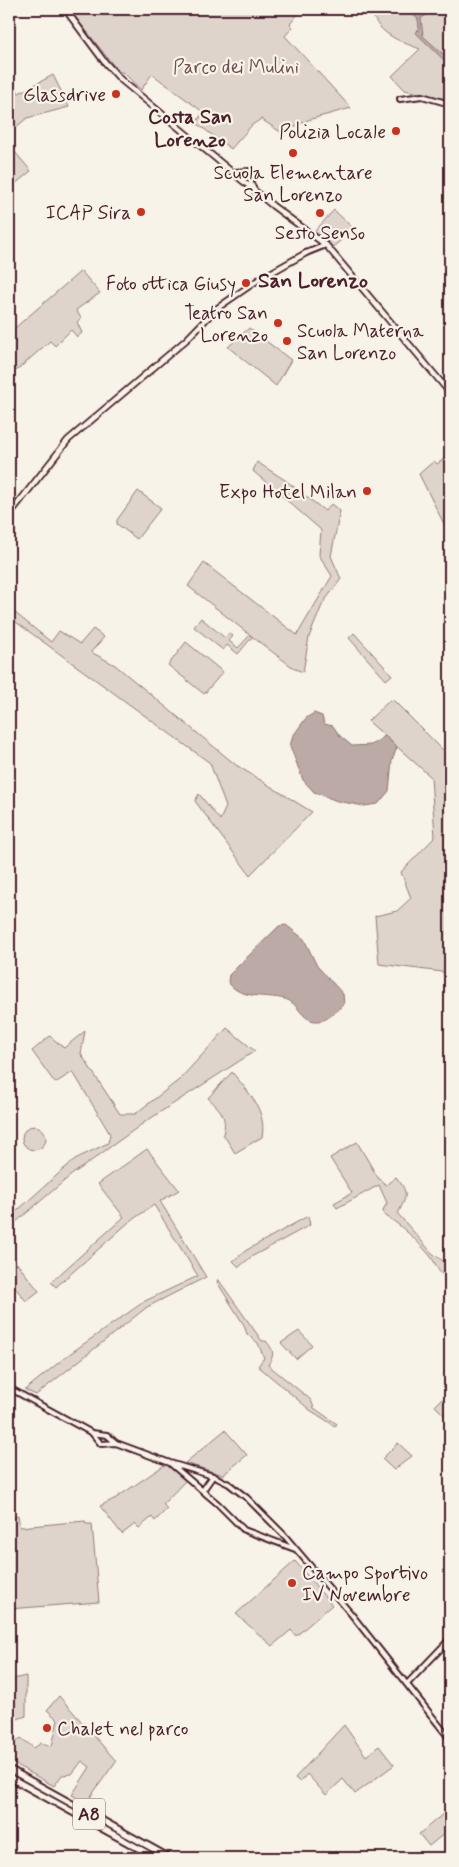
<svg xmlns="http://www.w3.org/2000/svg" width="459" height="1867" font-family="Mynerve,sans-serif">
	<style>
		.green { fill: #ded4cc; stroke: #947a7c }
		.water { fill: #bcaaa7; stroke: #8e7275 }
		.lines { fill: none; stroke-linecap: round; stroke-linejoin: round }
		.minor-casing { stroke: #4a1f2b; stroke-width: 8 }
		.major-casing { stroke: #4a1f2b; stroke-width: 8 }
		.highway-casing { stroke: #4a1f2b; stroke-width: 9 }
		.minor { stroke: #f7f3e8; stroke-width: 4 }
		.major { stroke: #f7f3e8; stroke-width: 4.5 }
		.highway { stroke: #f7f3e8; stroke-width: 5 }
		.poi-dot { fill: #c8321e; stroke: #f7f3e8; stroke-width: 2 }
		.labels { text-anchor: middle; stroke-width: 4.5; stroke-linejoin: round; paint-order: stroke }
		.shield { fill: #f7f3e8; stroke: #7e5f64; stroke-width: 1 }
		.shield-label { font-size: 18px; font-weight: bold; fill: #4a1f2b }
		.park-label { font-size: 19px; fill: #6f4c53; stroke: #f7f3e8 }
		.poi-label { font-size: 19px; fill: #4a1f2b; stroke: #f7f3e8; text-anchor: end }
		.neighbourhood-label { font-size: 20px; font-weight: bold; fill: #4a1f2b; stroke: #f7f3e8 }
		.quarter-label { font-size: 21px; font-weight: bold; fill: #4a1f2b; stroke: #f7f3e8 }
	</style>
	<rect width="100%" height="100%" fill="#f7f3e8"/>
	<filter id="ink" filterUnits="userSpaceOnUse"><feTurbulence type="fractalNoise" baseFrequency=".02" numOctaves="2"/><feDisplacementMap in="SourceGraphic" scale="10" xChannelSelector="R" yChannelSelector="G"/><feConvolveMatrix kernelMatrix="1 2 1 2 8 2 1 2 1" color-interpolation-filters="sRGB"/></filter>
	<g filter="url(#ink)">
		<path class="green" d="M69,9h233l-12,15 3,3 -8,9 66,72 -43,12 -26,13 -21,-14 -9,6 -21,24 -35,-26 7,-11 -51,-38 -11,16 -17,-17 -6,-2z
			M367,9h83v91l-45,-10 -13,-14 28,-27c-16,-6 -31,-11 -42,-24 -4,-6 -5,-11 -11,-16z
			M53,75l16,32 -42,11 -18,15v-56l10,16z
			M9,145l22,26 -22,18z
			M334,210l20,19 -21,18 -19,-15z
			M81,271l19,22 -24,17 5,8 -4,4 5,11 -5,4 -6,-7 -16,16 -5,-5 -34,30 -7,-9v-29z
			M249,328l42,32 -15,26 -48,-39z
			M450,455v73l-3,2 -28,-56 15,-13 3,3z
			M257,462l28,18 40,31 6,-7 9,7 -9,45 10,23 -18,24 -14,34 -6,35 -8,-3 -45,-34 2,2 -14,17 -11,-9 -4,5 -29,-23 7,-9 24,20 4,-5 4,3 -4,5 9,7 12,-13 -62,-49 16,-23 93,72 35,-59 -13,-21 2,-25 -68,-59z
			M138,491l23,17 -24,31 -20,-15v-4z
			M9,608l42,34 8,-11 21,13 13,-15 11,8 -13,15 24,13 121,100 76,47 -62,63 -55,-74 4,-7 21,26 6,-13 -16,-44 -201,-146z
			M354,633l38,42 -6,5 -37,-42z
			M186,642l37,30 -19,22 -36,-29z
			M390,700l4,1 52,52 4,8v212l-71,-9 -4,-48 22,-5 14,-13 -10,-26 34,-35 -4,-60 -63,-56z
			M227,1028l28,23 -110,71 -75,54 -61,52v-10l66,-59 33,-16 2,-9 -37,-62 -18,11 -23,-32 18,-15 14,12 21,-17 -4,23 39,60h15l44,-34z
			M232,1072c16,20 35,38 30,65l-27,16 -12,-19c5,-17 -3,-25 -15,-36z
			M22 1138a12 12 0 1 1 24 0a12 12 0 1 1-24 0Z
			M357,1142l21,36 8,7 10,-8c14,17 10,19 2,37l34,39 18,13v15c-15,-11 -10,-11 -19,-24 -9,-12 -33,-35 -47,-42l-1,-5 4,-7 -8,-18 -42,23 -3,-5 18,-10 -22,-35z
			M147,1149l32,41 -19,11 46,76 -59,30 -111,88 -11,-5 43,-35 77,-54 53,-25 -44,-71 -25,17 -73,65 -5,-5 73,-65 -26,-33z
			M308,1216l2,9 -59,32 -12,10 -6,-6 12,-10z
			M11,1256l28,35 -13,10 -17,-21v-23z
			M218,1279l44,62h4c8,10 9,13 2,24l43,35 3,8 23,16 -2,2 -25,-16 -52,-44 6,-8 -6,-15 -11,-9 -3,-9 -27,-43z
			M299,1331l13,14 -16,14 -15,-16z
			M442,1399l8,8v9l-3,2 -12,-12z
			M225,1430l22,25 -24,20 -38,-12z
			M398,1443l14,13 -18,14 -12,-11z
			M166,1464l20,16 -23,24 4,5 -12,12 -3,-4 -13,11 -4,-4 -13,10 -22,-28 16,-8z
			M18,1515l2,12 65,-6 1,3h6l7,78 -90,7v-87z
			M295,1561l37,44 -36,31 -5,-6 -19,16 -36,-32z
			M26,1676v40l-17,6v-42z
			M59,1696l57,65 -30,42 -14,-8 18,-28 -8,-6 -10,13 -10,1 -8,11 -45,-25v-14l12,-9 13,10 7,-5 11,3 6,-26 -11,-10z
			M344,1725l22,31 13,-10 15,19 -39,29 -12,-15 -17,16 -19,-21 -7,8 -5,-4z
			M450,1808v21l-21,17 -10,-12z"/>
		<path class="water" d="M406,9l14,3 9,-2 1,3 -9,5 2,18 27,24v6l-34,-33 3,-5 -1,-9z
			M314,713l8,3 2,8 9,2 7,10 12,10 19,-1 14,-9 12,11 -5,13 -3,31 -11,13 -14,2 -27,-5 -23,-9 -11,-12 -13,-34 3,-10 13,-18z
			M286,925l18,14 13,27 26,28 1,10c-9,8 -16,18 -29,17 -14,-1 -17,-19 -30,-22 -19,-5 -45,1 -57,-17l1,-7 50,-49z"/>
		<g class="lines">
			<defs>
				<path id="minor" d="M400,99l22,-3 28,8
					M251,171v12l3,7
					M234,172l17,-1
					M241,178h4l5,-6
					M306,253l20,-8
					M9,1388l83,45 9,11 15,-1
					M92,1433l15,2 9,8 54,20 43,13 16,8 18,14 37,37 68,80 98,124
					M171,1464l47,40 26,26 51,19
					M203,1490l10,-14
					M407,1684l43,-45"/>
				<path id="major" d="M65,9l38,51 17,19 153,127 53,39 124,148
					M9,515l59,-75 118,-100 30,-31 42,-29 48,-27"/>
				<path id="highway" d="M9,1769l161,89
					M9,1777l147,81"/>
			</defs>
			<use href="#minor" class="minor-casing"/>
			<use href="#major" class="major-casing"/>
			<use href="#highway" class="highway-casing"/>
			<use href="#minor" class="minor"/>
			<use href="#major" class="major"/>
			<use href="#highway" class="highway"/>
		</g>
	</g>
	<g class="poi-dot">
		<circle cx="116" cy="94" r="5"/>
		<circle cx="396" cy="131" r="5"/>
		<circle cx="293" cy="153" r="5"/>
		<circle cx="141" cy="212" r="5"/>
		<circle cx="320" cy="213" r="5"/>
		<circle cx="246" cy="283" r="5"/>
		<circle cx="278" cy="323" r="5"/>
		<circle cx="287" cy="341" r="5"/>
		<circle cx="367" cy="491" r="5"/>
		<circle cx="292" cy="1583" r="5"/>
		<circle cx="47" cy="1728" r="5"/>
	</g>
	<g class="labels">
		<rect class="shield" x="73" y="1798.5" width="32" height="31" rx="4"/>
		<g class="shield-label">
			<text x="89" y="1820">A8</text>
		</g>
		<g class="park-label">
			<text x="236" y="73">Parco dei Mulini</text>
		</g>
		<g class="poi-label">
			<text x="106" y="101">Glassdrive</text>
			<text x="386" y="138">Polizia Locale</text>
			<text x="293" y="179" text-anchor="middle">Scuola Elementare<tspan x="293" dy="22">San Lorenzo</tspan></text>
			<text x="131" y="219">ICAP Sira</text>
			<text x="320" y="239" text-anchor="middle">Sesto Senso</text>
			<text x="236" y="290">Foto ottica Giusy</text>
			<text x="268" y="319">Teatro San<tspan x="268" dy="22">Lorenzo</tspan></text>
			<text x="297" y="337" text-anchor="start">Scuola Materna<tspan x="297" dy="22">San Lorenzo</tspan></text>
			<text x="357" y="498">Expo Hotel Milan</text>
			<text x="302" y="1579" text-anchor="start">Campo Sportivo<tspan x="302" dy="22">IV Novembre</tspan></text>
			<text x="57" y="1735" text-anchor="start">Chalet nel parco</text>
		</g>
		<g class="neighbourhood-label">
			<text x="190" y="123">Costa San<tspan x="190" dy="23">Lorenzo</tspan></text>
		</g>
		<g class="quarter-label">
			<text x="313" y="287">San Lorenzo</text>
		</g>
	</g>
	<rect width="459" height="1867" fill="none" stroke="#f7f3e8" stroke-width="30"/>
	<rect x="15" y="15" width="429" height="1837" fill="none" stroke="#4a1f2b" stroke-width="2" filter="url(#ink)"/>
</svg>
